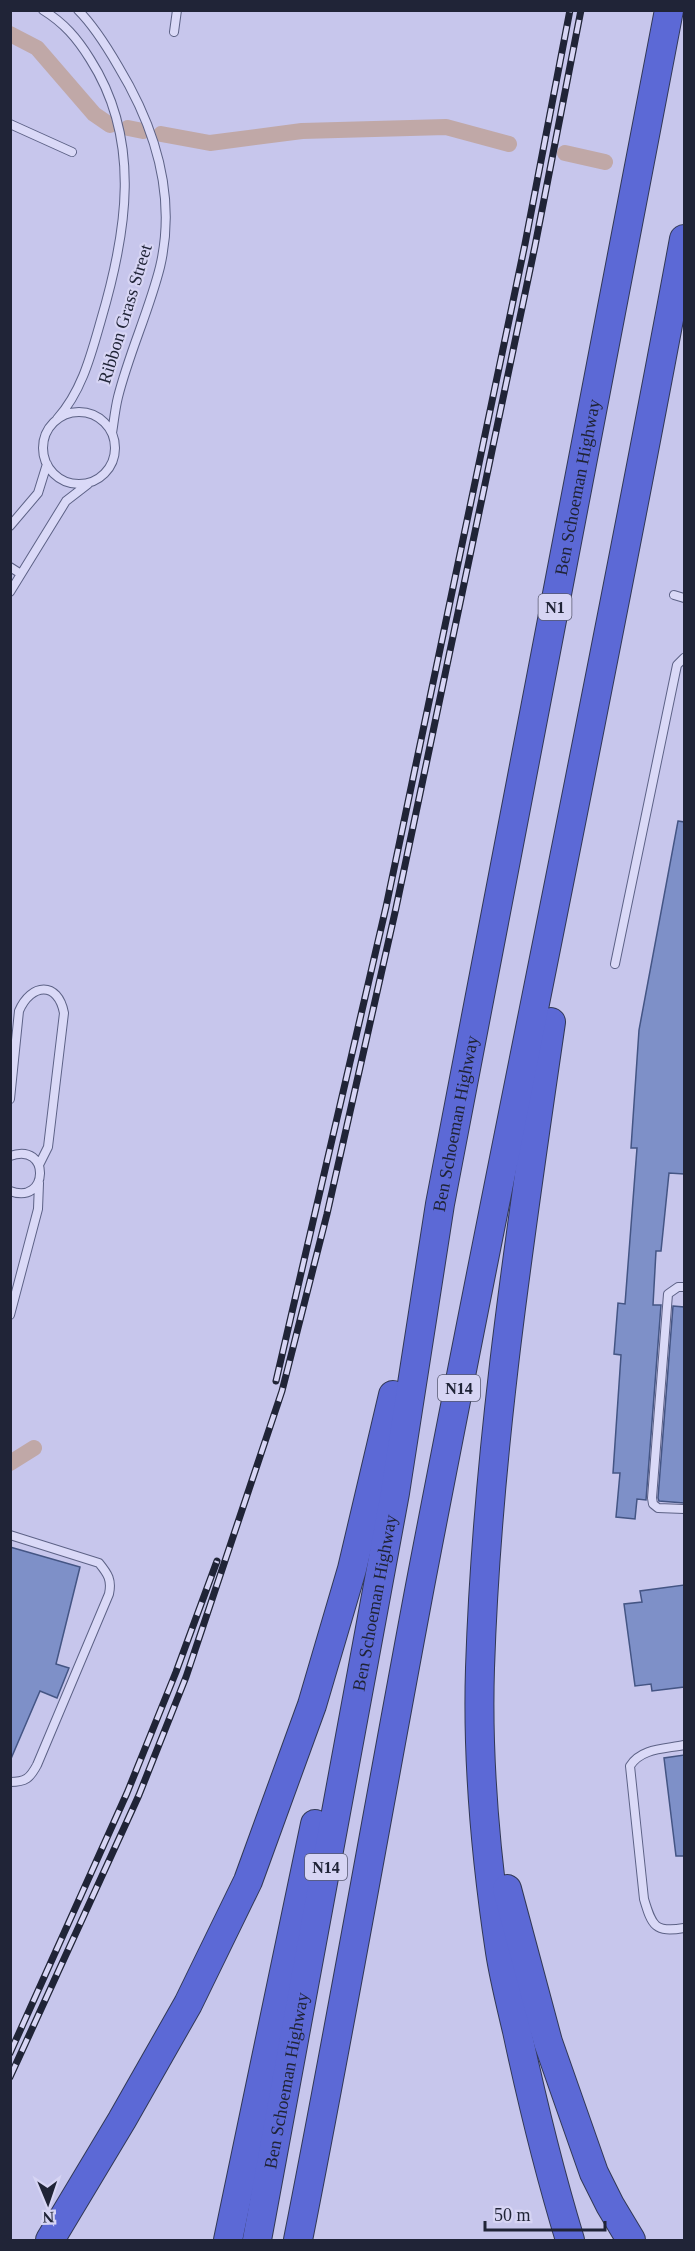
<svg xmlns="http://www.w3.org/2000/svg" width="695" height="2251" font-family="Georgia,serif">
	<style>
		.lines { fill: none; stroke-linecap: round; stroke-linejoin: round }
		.canal { stroke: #c0a8a7; stroke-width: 16 }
		.building { fill: #7e90c8; stroke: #445584; stroke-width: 1.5 }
		.service-casing { stroke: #5d6286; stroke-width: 10 }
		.motorway-casing { stroke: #313855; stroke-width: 30 }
		.service { stroke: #dad9f7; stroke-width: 8 }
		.motorway { stroke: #5c69d6; stroke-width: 28 }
		.rail-casing { stroke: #202437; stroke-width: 7 }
		.rail { stroke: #d7d5f4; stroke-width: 4.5; stroke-dasharray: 14; stroke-linecap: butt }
		.labels { text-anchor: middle; stroke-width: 4.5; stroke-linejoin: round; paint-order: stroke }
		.shield { fill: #d7d5f4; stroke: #575970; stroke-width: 1.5 }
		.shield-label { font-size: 16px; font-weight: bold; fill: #202437 }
		.street-label { font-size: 18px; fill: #202437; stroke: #d7d5f4 }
	</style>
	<rect width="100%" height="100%" fill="#c7c6ec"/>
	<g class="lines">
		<path class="canal" d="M10,34l27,14 57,66 16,11
			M128,128l15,3
			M161,134l49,9 92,-12 144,-4 63,17
			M565,153l40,9
			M10,1463l24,-15"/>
	</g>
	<path class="building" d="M678,821l6,1v352l-15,-1 -8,78h-5l-3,54h8l-15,195 -9,-1 -2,20 -19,-2 4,-44h-7l8,-118 -7,-1 4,-51 7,1 12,-156h-6l8,-118z
		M673,1306l11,1v196l-25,-2 -1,-3z
		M10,1547l70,20 -24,97 13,4 -12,30 -17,-7 -30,70z
		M684,1585v102l-32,4 -1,-7 -16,2 -11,-82 18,-2 -2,-11z
		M684,1755v101h-8l-12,-98z"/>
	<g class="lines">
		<defs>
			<path id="service" d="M43,10c21,13 34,28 47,49 52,81 37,173 11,261 -10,35 -19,71 -44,99
				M78,10c16,16 29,37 40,56 37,61 59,129 42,201 -11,44 -31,86 -42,130 -3,12 -4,24 -6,36
				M174,32l3,-22
				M10,124l62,28
				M43 448a36 36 0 1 1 72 0a36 36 0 1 1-72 0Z
				M10,526l28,-33 9,-29
				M10,567l11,7
				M10,592l56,-91 22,-17
				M674,595l10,3
				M615,964l62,-299 7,-7
				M10,1099l9,-88c12,-28 39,-30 45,2l-16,134 -9,18
				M10,1156c41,-15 39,50 0,35
				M684,1287h-6l-10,7 -16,204 1,6 5,4 26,1
				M10,1315l28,-106 1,-26
				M10,1535l89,28c9,11 13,17 10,31l-72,171c-7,13 -11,17 -27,17
				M684,1745c-19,4 -43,3 -54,21l14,133c8,27 11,34 40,29"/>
			<g id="motorway">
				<path d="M551,1022c-31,214 -64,429 -71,646 -3,94 6,191 20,284 4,26 11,53 17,79 15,70 32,140 53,209"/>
				<path d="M507,1889l41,153 46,131 16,32 21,35"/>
				<path d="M50,2240l72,-120 66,-116 60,-123 64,-176 40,-136 41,-174"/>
				<path d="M228,2240l87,-416"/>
				<path id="s1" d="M257,2240l138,-747 45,-289 229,-1194"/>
				<path d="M298,2240c43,-217 81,-436 122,-654 86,-449 181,-897 264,-1347"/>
			</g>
		</defs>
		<use href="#service" class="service-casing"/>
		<use href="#motorway" class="motorway-casing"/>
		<use href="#service" class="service"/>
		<use href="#motorway" class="motorway"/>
		<defs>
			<path id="rail" d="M276,1381l110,-474 139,-663 45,-234
				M10,2053l117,-260 49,-121 41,-111
				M10,2077l129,-282 47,-118 96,-286 45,-177 69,-306 139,-662 46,-236"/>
		</defs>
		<use href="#rail" class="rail-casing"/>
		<use href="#rail" class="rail"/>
	</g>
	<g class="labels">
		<g class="shield">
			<rect x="538.5" y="594" width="33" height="26" rx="4.5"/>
			<rect x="438" y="1375" width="42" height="26" rx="4.5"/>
			<rect x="305" y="1854" width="42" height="26" rx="4.5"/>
		</g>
		<g class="shield-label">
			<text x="555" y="613">N1</text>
			<text x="459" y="1394">N14</text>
			<text x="326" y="1873">N14</text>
		</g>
		<g class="street-label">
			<text transform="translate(125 314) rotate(-73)" y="6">Ribbon Grass Street</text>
			<text dy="6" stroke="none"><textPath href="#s1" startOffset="1782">Ben Schoeman Highway</textPath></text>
			<text dy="6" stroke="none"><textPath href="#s1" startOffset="1134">Ben Schoeman Highway</textPath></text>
			<text dy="6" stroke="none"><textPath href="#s1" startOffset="648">Ben Schoeman Highway</textPath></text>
			<text dy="6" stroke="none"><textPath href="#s1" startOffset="162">Ben Schoeman Highway</textPath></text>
		</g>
	</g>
	<rect width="695" height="2251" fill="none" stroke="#202437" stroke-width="24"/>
	<g transform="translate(48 2203) rotate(178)" stroke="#d7d5f4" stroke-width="4.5" paint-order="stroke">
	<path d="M0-4.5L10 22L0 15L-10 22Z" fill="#202437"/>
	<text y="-9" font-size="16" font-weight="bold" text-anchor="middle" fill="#202437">N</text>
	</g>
	<path d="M485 2221v9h120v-9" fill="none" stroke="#202437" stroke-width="3"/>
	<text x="494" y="2221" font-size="18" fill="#202437" stroke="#d7d5f4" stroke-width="4.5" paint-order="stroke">50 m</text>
</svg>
